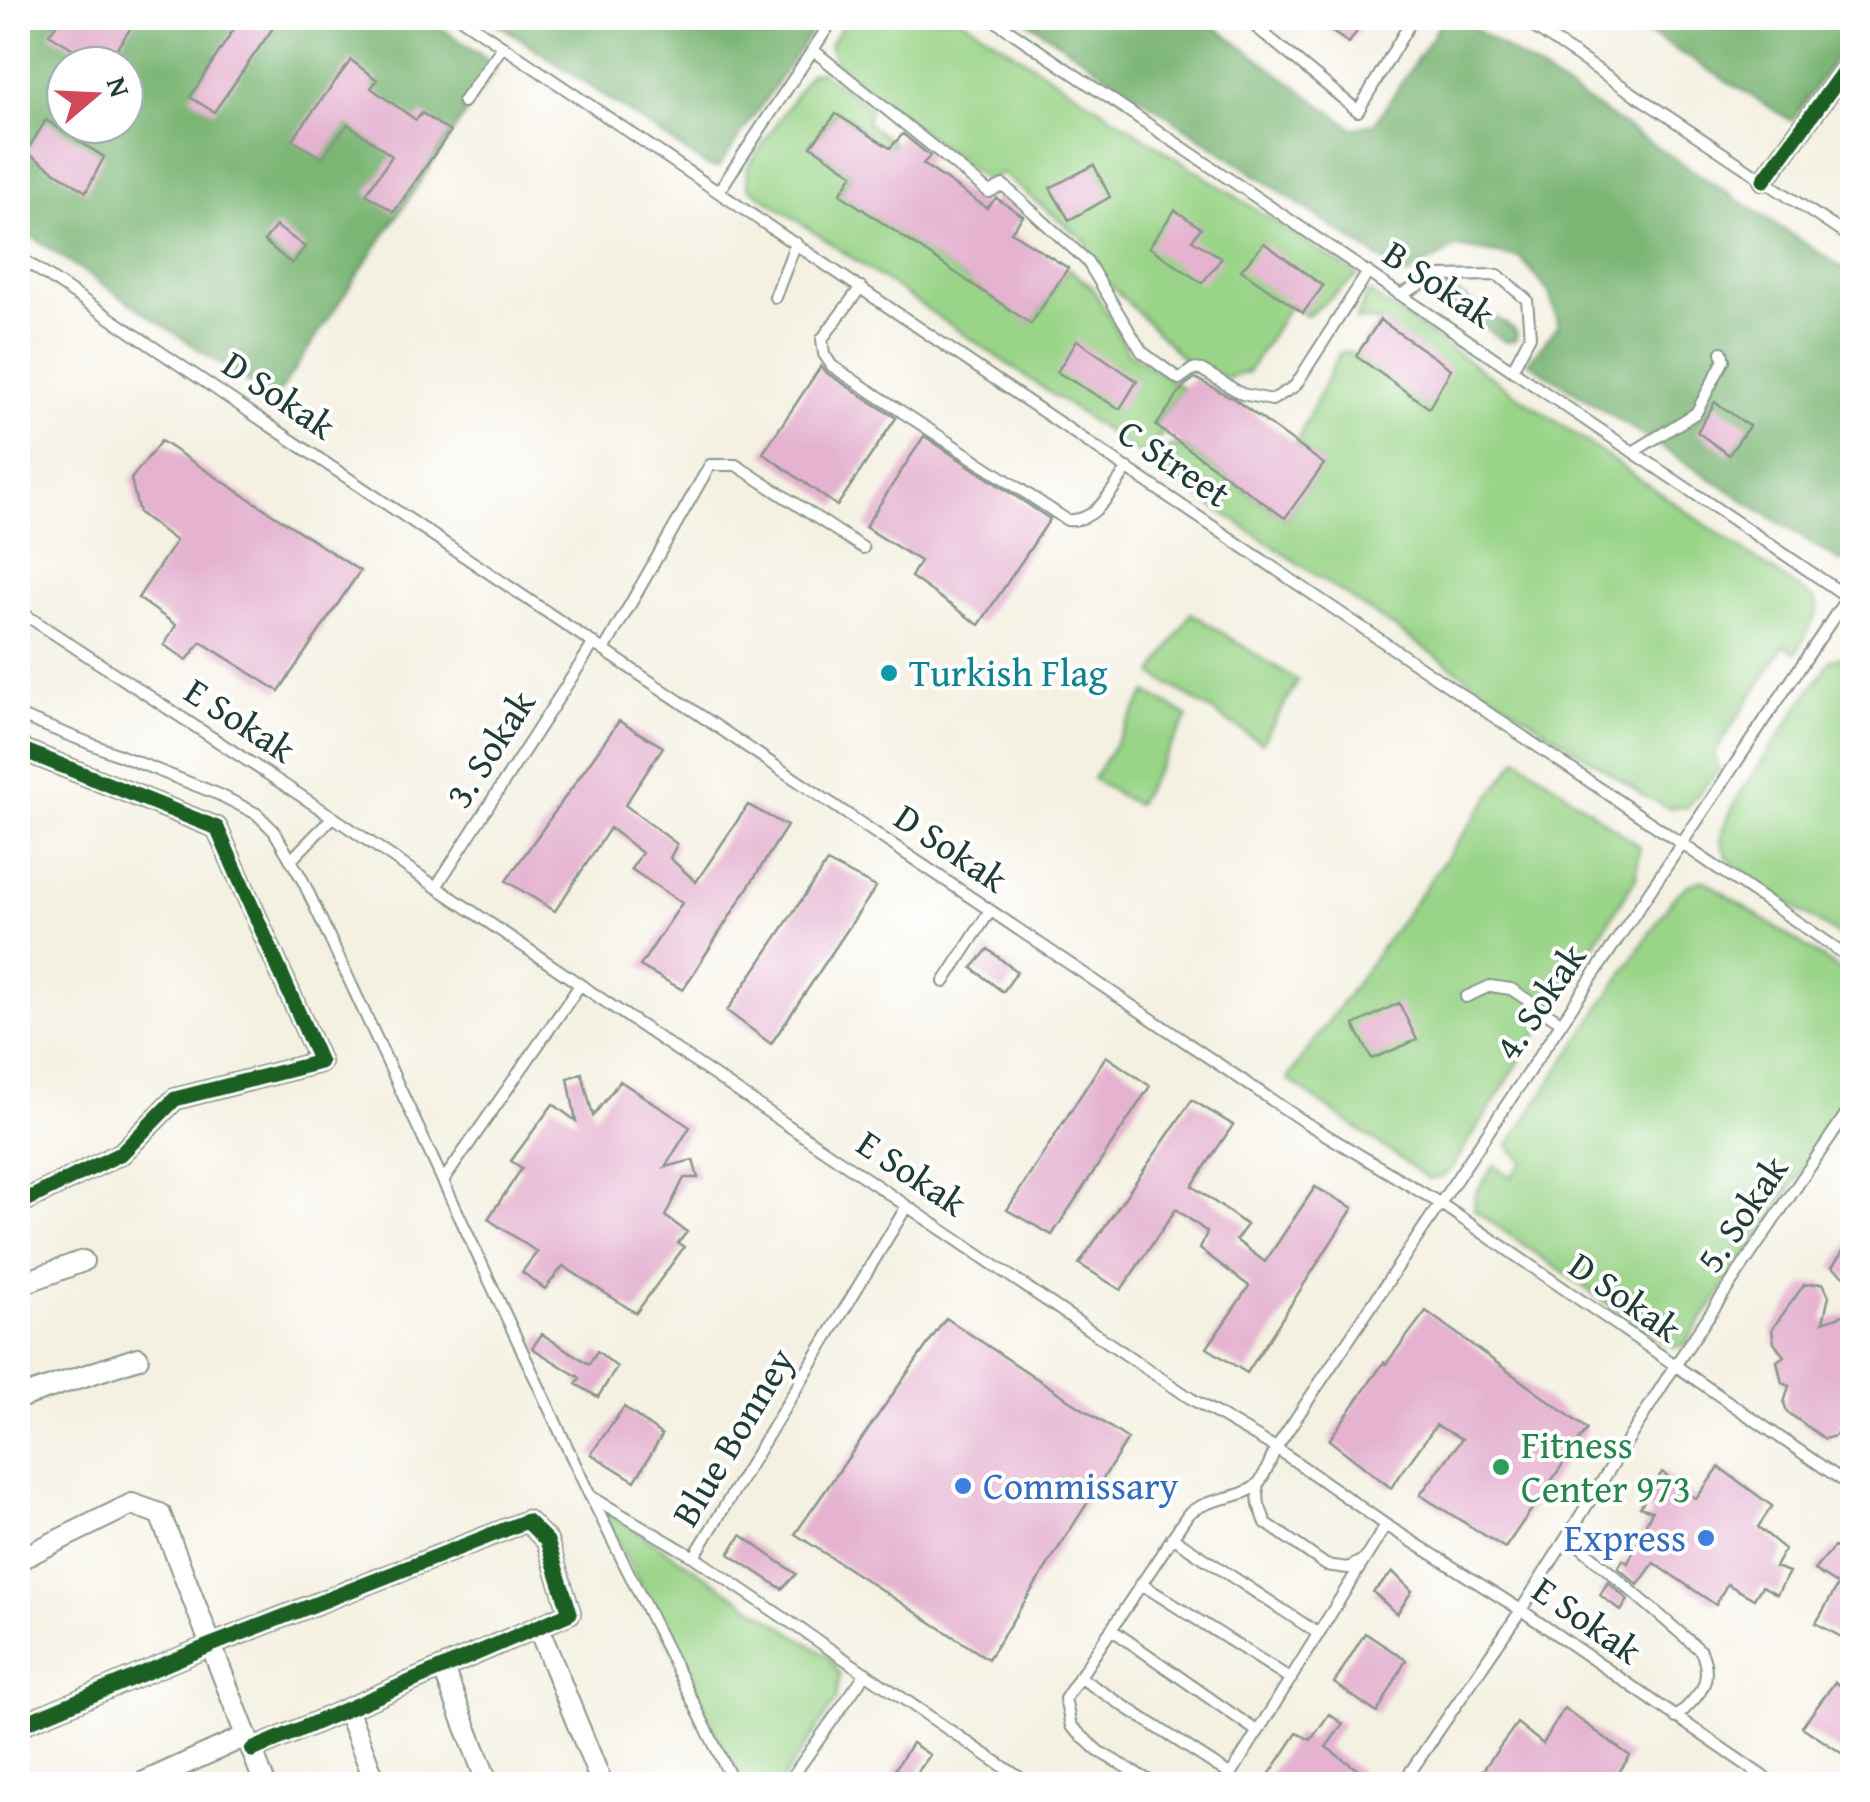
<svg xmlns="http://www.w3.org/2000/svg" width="1870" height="1802" font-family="'Gentium Book Plus',serif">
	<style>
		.green { fill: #9ad488; stroke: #5c885e; stroke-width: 2.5 }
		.forest { fill: #7bb674; stroke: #4d7a54; stroke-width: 2.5; fill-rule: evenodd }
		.building { fill: #e5b3d0 }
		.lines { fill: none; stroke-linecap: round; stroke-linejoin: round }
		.service-casing { stroke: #8a978b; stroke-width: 14 }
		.minor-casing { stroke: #8a978b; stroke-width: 24 }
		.service { stroke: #fff; stroke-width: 10 }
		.minor { stroke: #fff; stroke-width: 20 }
		.cycleway-casing { stroke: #fff; stroke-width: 21 }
		.cycleway { stroke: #1b5e20; stroke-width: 15 }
		.culture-dot { fill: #0f9aa8; stroke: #fff; stroke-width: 4 }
		.leisure-dot { fill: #2e9e5b; stroke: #fff; stroke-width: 4 }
		.shop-dot { fill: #3f7fe0; stroke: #fff; stroke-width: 4 }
		.labels { text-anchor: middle; stroke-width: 8; stroke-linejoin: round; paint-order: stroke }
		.street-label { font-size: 38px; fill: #1f3d34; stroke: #fff }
		.culture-label { font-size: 38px; fill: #0d838f; stroke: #fff; text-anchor: start }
		.leisure-label { font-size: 38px; fill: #27864d; stroke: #fff; text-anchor: start }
		.shop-label { font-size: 38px; fill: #366cbe; stroke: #fff; text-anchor: start }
	</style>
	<rect width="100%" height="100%" fill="#fff"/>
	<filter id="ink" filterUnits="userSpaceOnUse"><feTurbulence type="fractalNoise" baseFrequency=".01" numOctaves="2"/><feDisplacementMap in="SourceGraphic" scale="20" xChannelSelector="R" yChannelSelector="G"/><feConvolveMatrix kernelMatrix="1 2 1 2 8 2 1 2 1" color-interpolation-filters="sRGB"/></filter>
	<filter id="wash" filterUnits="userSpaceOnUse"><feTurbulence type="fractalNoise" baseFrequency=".0048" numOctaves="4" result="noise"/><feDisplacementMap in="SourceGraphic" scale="40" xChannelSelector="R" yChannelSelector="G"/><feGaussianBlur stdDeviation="2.25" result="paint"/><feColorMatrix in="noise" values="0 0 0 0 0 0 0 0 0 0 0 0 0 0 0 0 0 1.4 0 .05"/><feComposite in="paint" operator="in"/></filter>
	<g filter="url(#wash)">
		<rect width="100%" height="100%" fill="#f4f1e2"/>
		<path class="green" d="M848,18h113l397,258 -51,40 -17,-11 -42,67 -19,6 -18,-3 -18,-6 -110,-112 5,-14 -87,-70 -14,9 -151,-119 -7,-18z
			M820,72l50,34 -4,16 28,22 -10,10 -17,-20 -30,-23 -26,35 42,28 -13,19 191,130 37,-55 24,19 37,66 54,35 -27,37 9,7 -24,23 -393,-268 -1,-19 63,-95z
			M1368,292l447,308 4,10 -23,43 -12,-8 -70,109 5,15 -32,38 -18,1 -26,-13 -485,-326 -6,-7 21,-17 10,1 102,72 38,-54 -27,-21 43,-89 8,-3 9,5 24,-35 -24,-1z
			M1191,613l107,68 -36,62 -109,-69z
			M1852,653v291l-102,-65 -23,-22 -6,-14 2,-15 15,-31 93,-137z
			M1147,692l41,25 -52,88 -43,-26z
			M1518,758l122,89 -4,31 -186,293 -10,7 -11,1 -142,-100z
			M1704,880l148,98v119l-167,248 -9,2 -12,-4 -190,-133 1,-16 19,-29 17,12 13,-15 -16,-16 165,-248 15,-13z
			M600,1507l229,150 11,18 -4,25 -56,84h-38z"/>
		<path class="forest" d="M18,18h409l70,48 -223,334 -256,-173zM65,65h60v60h-60z
			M490,18h331l-103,150 -9,-1z
			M1023,18h186l-2,3 147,108 21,-6 69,-105h14l394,256v271l-11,17 -313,-200 31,-37 -10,-32 -28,-35 -64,-11 -51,29z
			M1624,18h228v15l-60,88z
			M1444,290h7l63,39 3,5 -2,6 -10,2 -68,-48z"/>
		<g id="blocks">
			<path class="building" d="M61,18h77l-33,47h-26l6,-9 -36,-22z
				M241,18h39l-66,94 -24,-15z
				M1311,18h55l-17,25z
				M351,60l26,20 -6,8 45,32 6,-7 28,19 -56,80 -28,-18 26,-38 -44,-32 -26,34 -30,-18z
				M836,114l54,34 13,-14 27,22 -7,8 64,44 9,-10 27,18 -12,16 57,36 -37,56 -191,-130 13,-20 -42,-28z
				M46,120l58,37 -18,35 -60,-40z
				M1094,165l16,32 -41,23 -19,-32z
				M1175,210l26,18 -9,12 30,18 -20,25 -53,-36z
				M276,226l29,21 -13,17 -28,-23z
				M1264,243l59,43 -20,27 -62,-43z
				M1380,320l71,49 -22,39 -73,-52z
				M1077,340l60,41 -17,28 -63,-37z
				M821,366l6,7 69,45 -59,88 -74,-53z
				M1195,378l39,21 90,65 -39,54 -129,-92 28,-40z
				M1715,402l34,24 -20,29 -32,-23z
				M924,436l126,83 -71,106 -68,-48 9,-16 -55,-34z
				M161,441l199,130 -81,120 -78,-49 -14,18 -23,-15 12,-20 -38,-27 38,-57 -37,-28 -8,-34z
				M619,721l44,26 -38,58 52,39 -7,14 26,24 52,-77 39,21 -104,164 -43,-24 42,-63 -51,-34 11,-16 -32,-25 -55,83 -49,-30z
				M827,862l49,25 -105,157 -44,-33z
				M988,949l29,23 -14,20 -31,-24z
				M1399,1003l18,37 -45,19 -18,-34z
				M1106,1056l44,30 -98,149 -45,-25z
				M582,1073l11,43 27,-35 70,46 -25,40 28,-7 5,18h-14l-19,38 22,16 -9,11 6,4 -48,66 -73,-47 -18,23 -23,-17 15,-20 -49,-33 34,-51 -11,-7 42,-57 23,17 -8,-43z
				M1192,1100l41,25 -41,61 55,39 -11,15 29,22 50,-75 38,21 -106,165 -40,-25 42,-62 -49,-37 7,-17 -31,-23 -55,81 -42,-26z
				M1852,1238v43l-20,-14z
				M1823,1283l6,13 -6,26 29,-10v93l-17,31 -10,3 -38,-27 -3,-9 5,-17 -7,-3 -5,-22 7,-5 -10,-13 -2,-14 32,-44z
				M1426,1311l161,118 -82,119 -85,-53 42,-56 -26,-14 -45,63 -62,-48 55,-78 2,2z
				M946,1318l182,121 -140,220 -193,-125z
				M542,1334l47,30 8,-13 20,16 -19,30 -22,-13 4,-6 -48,-30z
				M624,1407l38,28 -27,46 -44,-27z
				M1719,1467l53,39 -14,21 27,22 -10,18 14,5 -12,22 -15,-8 -8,13 -27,-15 -11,21 -62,-42 -16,22 -20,-17 5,-8 5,3 24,-52 -12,-4 22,-35 34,27z
				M741,1535l55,39 -14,15 -53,-35z
				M1834,1547l18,13v83l-36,-20 22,-38 -24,-15z
				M1393,1572l19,19 -15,23 -24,-22z
				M1608,1582l20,18 -7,11 -21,-16z
				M1365,1633l41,27 -29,53 -43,-30z
				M1835,1682l17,12v66l-50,-33z
				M1564,1708l66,48 -19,28h-138l44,-61 26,21z
				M1329,1714l14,10 -17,23 35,25 -9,12h-89l34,-51 14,7z
				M912,1743l18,12 -21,29h-3l-16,-7z"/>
		</g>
	</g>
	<g filter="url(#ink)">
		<use href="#blocks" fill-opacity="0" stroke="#8a978b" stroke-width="2.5"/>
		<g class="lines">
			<defs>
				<path id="service" d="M461,18l1391,941
					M991,18l861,582
					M1245,18l113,93 55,-93
					M1520,18l332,221
					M813,50l176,142 14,-7 84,76 55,91 37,27 14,-10 9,1 40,24 30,6 23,-14 73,-114
					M463,102l40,-56
					M719,191l115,-173
					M18,256l1285,865 138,83 411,283
					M861,287l-39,52 2,15 8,12 235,154c30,3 45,-31 61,-52
					M1402,294l34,-18 62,-1 29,25 3,36 -18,34
					M775,297l21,-54
					M1633,452l63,-39 28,-53 -2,-8
					M18,610l315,207 857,581 86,50 110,77 135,85 253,174
					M604,650l106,-185h26l127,83
					M18,715l202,80 37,19 17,17 29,50 287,615 104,61
					M292,859l41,-42
					M436,887l158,-244
					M944,982l46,-71
					M1466,997l24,-11 21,3 51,34
					M443,1181l137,-196
					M907,1206l-213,351 335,227
					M1257,1484l2,21 7,18 60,42 22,3 17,-9
					M591,1497l143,287
					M1568,1536l133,115c14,33 -3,44 -25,67
					M1172,1537l147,97
					M1141,1584l150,95
					M1111,1629l147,103
					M1079,1677l152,98
					M787,1784l79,-111
					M1155,1784l-57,-33 -27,-25 -6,-27 123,-185c22,-18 52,-14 69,-29 8,-8 14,-27 19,-37l576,-858
					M1225,1784l161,-259
					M1402,1784l119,-174 153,-243 178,-262"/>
				<path id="minor" d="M1764,180l88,-120
					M18,748l199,80 103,234 -145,37 -53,54 -104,51
					M18,1285l65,-24
					M18,1398l120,-40
					M18,1560l114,-56 28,10 105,270
					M538,1627l64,157
					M443,1668l45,116
					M347,1709l29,75
					M18,1726l193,-81 316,-124 20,20 23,72 -318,137
					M140,1784l106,-48"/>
			</defs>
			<use href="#service" class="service-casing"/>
			<use href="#minor" class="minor-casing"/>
			<use href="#service" class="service"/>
			<use href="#minor" class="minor"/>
			<defs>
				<path id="cycleway" d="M1764,180l88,-120
					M18,748l199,80 103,234 -145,37 -53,54 -104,51
					M18,1726l193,-81 316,-124 20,20 23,72 -318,137"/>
			</defs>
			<use href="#cycleway" class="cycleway-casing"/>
			<use href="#cycleway" class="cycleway"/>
		</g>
	</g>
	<circle class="culture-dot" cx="889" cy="673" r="10"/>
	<circle class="leisure-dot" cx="1501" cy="1467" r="10"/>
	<g class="shop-dot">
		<circle cx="963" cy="1486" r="10"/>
		<circle cx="1706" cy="1538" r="10"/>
	</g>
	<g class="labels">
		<g class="street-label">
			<text transform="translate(1439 284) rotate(34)" y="13">B Sokak</text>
			<text transform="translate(279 395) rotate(34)" y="13">D Sokak</text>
			<text transform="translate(1174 463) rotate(34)" y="13">C Street</text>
			<text transform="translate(240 720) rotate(33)" y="13">E Sokak</text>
			<text transform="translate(490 749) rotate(-57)" y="13">3. Sokak</text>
			<text transform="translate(951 848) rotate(34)" y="13">D Sokak</text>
			<text transform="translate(1540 1002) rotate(-56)" y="13">4. Sokak</text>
			<text transform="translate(912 1173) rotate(34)" y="13">E Sokak</text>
			<text transform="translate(1742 1214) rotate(-56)" y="13">5. Sokak</text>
			<text transform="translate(1625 1297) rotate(35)" y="13">D Sokak</text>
			<text transform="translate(733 1437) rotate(-59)" y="13">Blue Bonney</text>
			<text transform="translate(1587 1620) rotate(35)" y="13">E Sokak</text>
		</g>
		<g class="culture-label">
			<text x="909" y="686">Turkish Flag</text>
		</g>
		<g class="leisure-label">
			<text x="1521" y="1458">Fitness<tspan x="1521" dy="44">Center 973</tspan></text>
		</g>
		<g class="shop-label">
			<text x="983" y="1499">Commissary</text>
			<text x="1686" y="1551" text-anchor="end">Express</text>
		</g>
	</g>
	<rect width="1870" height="1802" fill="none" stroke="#fff" stroke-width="60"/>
	<g transform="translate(95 95) rotate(71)"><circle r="48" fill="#ffffff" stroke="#a5b1ae" stroke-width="2.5"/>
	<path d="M0-8L18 38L0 25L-18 38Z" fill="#d1495b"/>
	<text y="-15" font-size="28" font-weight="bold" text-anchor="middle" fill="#1f3d34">N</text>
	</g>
</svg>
